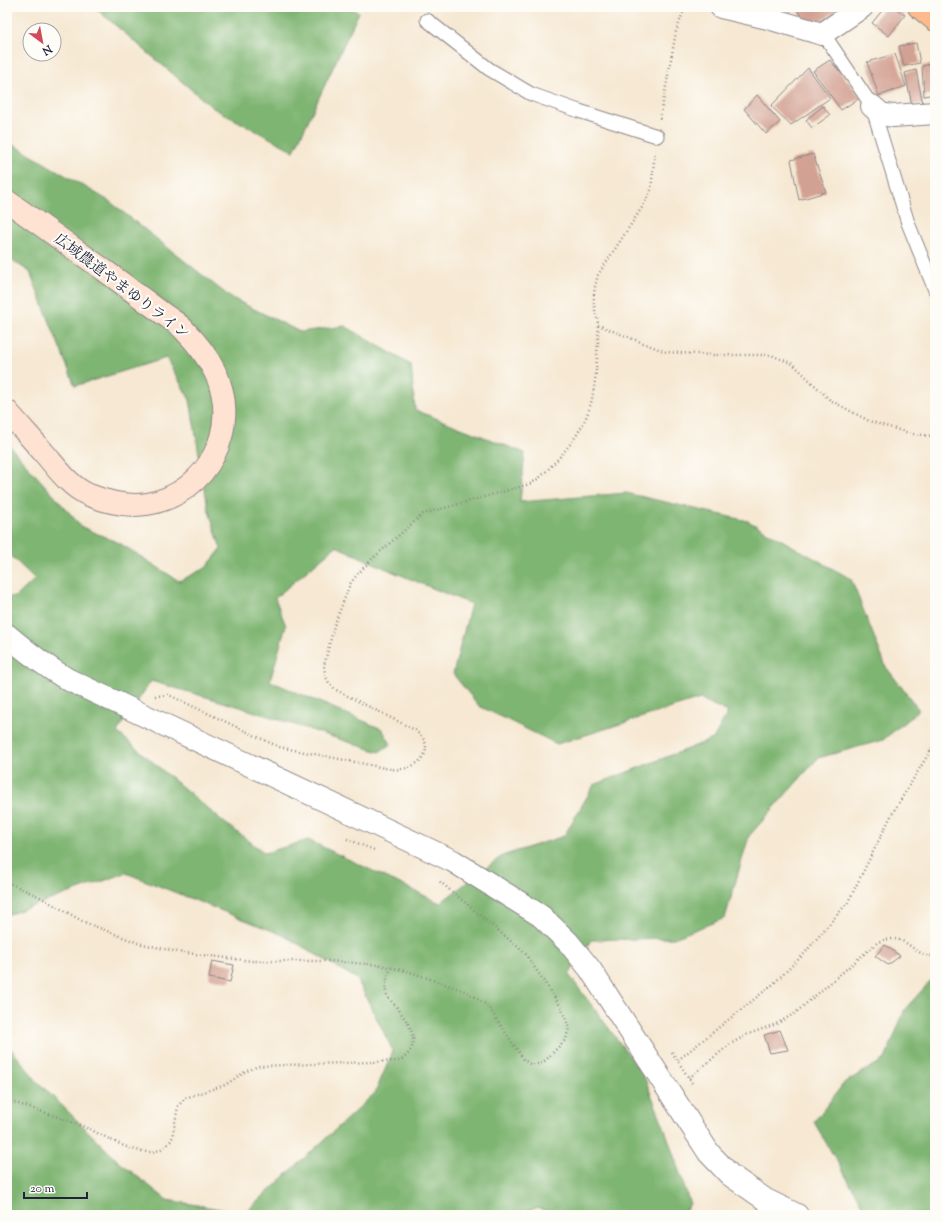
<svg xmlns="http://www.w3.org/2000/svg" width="942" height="1222" font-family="'Sorts Mill Goudy','Noto Serif JP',serif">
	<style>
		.forest { fill: #7fb572; stroke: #506c56; fill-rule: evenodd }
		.building { fill: #d3a193 }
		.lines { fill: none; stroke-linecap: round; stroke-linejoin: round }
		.lane-casing { stroke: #8c8586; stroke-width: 15 }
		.street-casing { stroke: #8c8586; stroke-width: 24 }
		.secondary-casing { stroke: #8c8586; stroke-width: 24 }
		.primary-casing { stroke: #8c8586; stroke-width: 24 }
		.path { stroke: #8c8586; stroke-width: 2.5; stroke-dasharray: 1 3; stroke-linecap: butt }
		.lane { stroke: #fff; stroke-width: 13 }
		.street { stroke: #fff; stroke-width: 22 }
		.secondary { stroke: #fee3d2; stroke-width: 22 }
		.primary { stroke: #fcba8e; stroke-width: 22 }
		.labels { text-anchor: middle; stroke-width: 4; stroke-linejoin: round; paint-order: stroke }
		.street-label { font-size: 15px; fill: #22223b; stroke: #fdfcf7 }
	</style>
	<rect width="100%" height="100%" fill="#fdfcf7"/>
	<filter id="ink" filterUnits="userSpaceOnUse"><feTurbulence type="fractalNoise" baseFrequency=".025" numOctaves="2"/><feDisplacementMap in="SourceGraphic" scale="8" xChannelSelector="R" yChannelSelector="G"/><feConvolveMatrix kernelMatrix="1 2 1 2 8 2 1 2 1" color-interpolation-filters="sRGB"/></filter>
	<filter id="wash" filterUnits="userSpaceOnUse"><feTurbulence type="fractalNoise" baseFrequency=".012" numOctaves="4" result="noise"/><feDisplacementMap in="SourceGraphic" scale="16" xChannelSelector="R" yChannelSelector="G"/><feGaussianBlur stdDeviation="0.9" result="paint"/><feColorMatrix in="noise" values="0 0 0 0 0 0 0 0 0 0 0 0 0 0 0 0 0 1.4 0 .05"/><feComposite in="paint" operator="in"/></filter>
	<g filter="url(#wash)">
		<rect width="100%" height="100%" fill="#f6e8d2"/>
		<path class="forest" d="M94,7h252l13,5 -65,139 -81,-43z
			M7,141l102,60 121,96 70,35 45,-6 66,39 4,45 110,43 -5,49 106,-9 122,28 103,58 35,88 33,43 -36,30 -65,18 -69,78 -24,82 -51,20 -83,2 -22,35 74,99 22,55 25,75 -9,11h-123l-20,-7 -32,7h-499v-171l29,36 82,81 49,39 78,13 130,-120 18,-42 -36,-72 -74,-44 -157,-62 -119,42v-318h9l19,-18 -28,-27v-109l75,84 39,17 58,37 27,-13 15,-19 -13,-41 -18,-108 -24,-42 -91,28 -45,-114 -23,-15zM336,546l55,25 80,33 -18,70 26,32 78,38 143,-45 28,13 -15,27 -119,46 -30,51 -62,20 -62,47 -132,-63 -43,13 -40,-30 -108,-91 34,-51 86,25 142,46 12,-8 -9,-15 -112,-48 16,-55 -11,-28z
			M935,976v239h-69l-7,-16 -45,-77 30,-39 41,-24 20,-50z"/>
		<g id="blocks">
			<path class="building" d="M795,7h47l-33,21z
				M885,7h9l11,8 -16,21 -17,-13z
				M916,43l4,20 -16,3 -5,-20z
				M895,54l11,32 -27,10 -12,-34z
				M830,60l31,37 -20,13 -28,-39z
				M935,63v31l-11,2 -2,-30z
				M808,68l22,30 -39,27 -20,-19z
				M916,70l7,34 -11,1 -7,-32z
				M757,95l23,27 -14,12 -22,-25z
				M823,106l7,9 -18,13 -6,-8z
				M813,154l13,38 -27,8 -8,-40z
				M885,945l15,11 -12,9 -13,-9z
				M212,961l22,4 -4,17 -21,-4z
				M780,1030l8,20 -18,3 -6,-18z"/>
		</g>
	</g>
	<g filter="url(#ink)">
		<use href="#blocks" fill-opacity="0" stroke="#8c8586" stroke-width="1"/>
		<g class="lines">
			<defs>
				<path id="lane" d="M427,20l62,49 42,25 48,17 78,25
					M822,34l7,8 43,64 36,117 27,67"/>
				<path id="street" d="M721,7l47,11 54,16 40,-27
					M872,106l9,8 12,2 42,-3
					M7,635c20,17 39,32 62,45l384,181 88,55 27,26 22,27 119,184 21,22 36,25 31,15"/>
				<path id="secondary" d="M7,201c33,23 64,46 97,69 19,14 38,28 58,43 8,6 18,11 24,19 11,11 22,26 29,40 27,55 -7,122 -68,132 -19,3 -40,-2 -58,-9 -19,-8 -32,-27 -45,-42 -12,-14 -25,-28 -37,-42"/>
				<path id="primary" d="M919,7l16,13"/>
			</defs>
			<use href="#lane" class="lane-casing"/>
			<use href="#street" class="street-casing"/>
			<use href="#secondary" class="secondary-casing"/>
			<use href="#primary" class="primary-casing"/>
			<path class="path" d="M660,119l16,-87 9,-25
				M598,325l68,27 45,3h60l22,9 37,36 39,21 43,13 23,2
				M155,696l14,-1 110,52 106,21c6,1 11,2 16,1 13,-1 29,-12 24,-27 -2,-5 -7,-8 -10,-12l-79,-40 -7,-7 -4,-8 -1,-9 10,-40 16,-42 6,-8 16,-17 51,-45 107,-30c11,-6 18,-15 27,-24 32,-36 37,-56 40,-103 0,-10 2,-21 1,-31 0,-7 -3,-14 -4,-21 -1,-10 1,-20 4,-30l45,-69 8,-16 4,-38
				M347,839l27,11
				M7,882l33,15 44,25 54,21 40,9 74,9h77l51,4 30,7 55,19 22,14 37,55 6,4h9l7,-4 20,-21 3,-11 -8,-21 -36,-54 -87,-73
				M672,1052l20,31
				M678,1060l94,-75 31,-30 45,-53 43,-86 44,-73
				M689,1078l40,-33 17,-10 30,-11 18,-10 84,-72c31,-12 32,15 57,14
				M7,1100c25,9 51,16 75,26 23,9 40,23 65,26 10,1 20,-5 25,-13l6,-33 7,-8 40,-13 20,-13 13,-6 142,-5c25,-18 9,-37 -5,-56 -3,-3 -6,-6 -8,-10 -4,-9 1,-19 4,-27"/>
			<use href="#lane" class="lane"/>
			<use href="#street" class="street"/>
			<use href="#secondary" class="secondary"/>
			<use href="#primary" class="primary"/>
		</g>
	</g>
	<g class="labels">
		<g class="street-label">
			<text transform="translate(122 286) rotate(37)" y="5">広域農道やまゆりライン</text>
		</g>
	</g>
	<rect width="942" height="1222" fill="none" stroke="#fdfcf7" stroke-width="24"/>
	<g transform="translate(42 42) rotate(148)"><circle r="19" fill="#fdfcf7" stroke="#a5a5ac"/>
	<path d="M0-3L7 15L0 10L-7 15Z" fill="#d1495b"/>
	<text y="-6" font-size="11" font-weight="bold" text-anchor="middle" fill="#22223b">N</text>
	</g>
	<path d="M24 1192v6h63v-6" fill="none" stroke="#22223b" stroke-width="2"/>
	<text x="30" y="1192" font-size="12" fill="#22223b" stroke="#fdfcf7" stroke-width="3" paint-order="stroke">20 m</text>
</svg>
